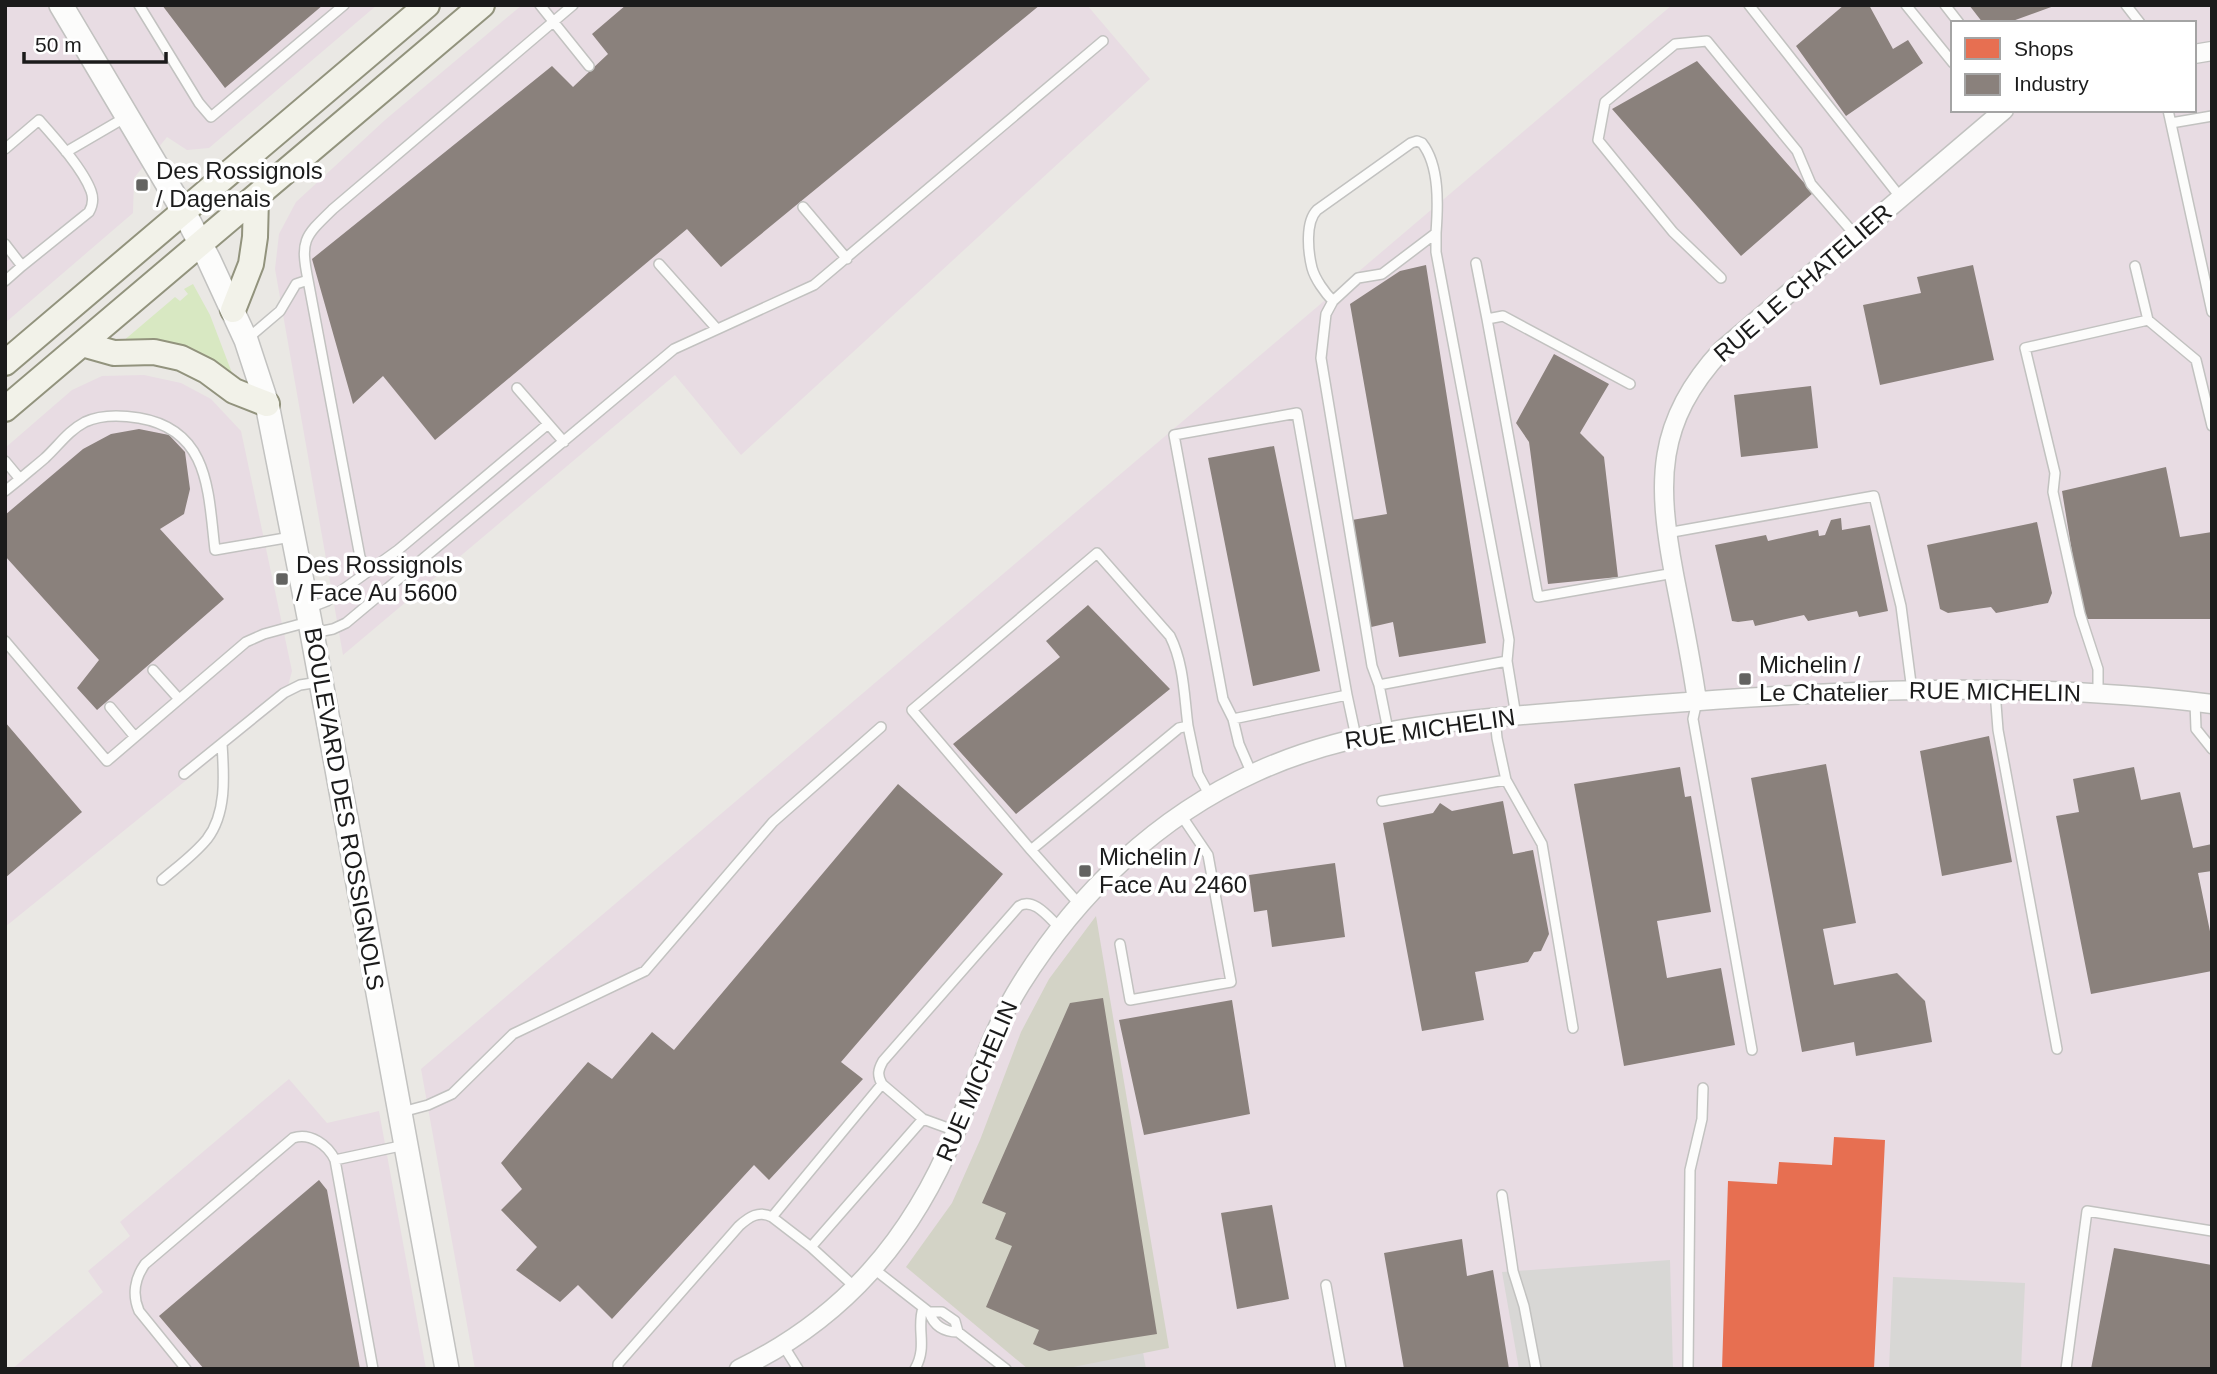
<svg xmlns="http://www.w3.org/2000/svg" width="2217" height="1374" font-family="Arial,sans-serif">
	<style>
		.industrial { fill: #e8dce3; fill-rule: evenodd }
		.religious { fill: #d8d7d5 }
		.construction { fill: #d3d3c6 }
		.grass { fill: #d8e8c2 }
		.shops { fill: #e76f51 }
		.industry { fill: #8a817c }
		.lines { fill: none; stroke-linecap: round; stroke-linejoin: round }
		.service-casing { stroke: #c2c2c0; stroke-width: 12 }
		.minor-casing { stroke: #c2c2c0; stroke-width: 21 }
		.tertiary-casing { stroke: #c2c2c0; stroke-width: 26 }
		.secondary-casing { stroke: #92937d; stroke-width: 28 }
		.service { stroke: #fcfcfb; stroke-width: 9 }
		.minor { stroke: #fcfcfb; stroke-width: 18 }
		.tertiary { stroke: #fcfcfb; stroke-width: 23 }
		.secondary { stroke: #f2f2e9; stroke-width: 24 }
		.poi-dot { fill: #636361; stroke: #fff; stroke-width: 2.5 }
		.labels { text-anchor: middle; stroke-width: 7; stroke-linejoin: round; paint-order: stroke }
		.poi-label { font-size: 24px; fill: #1b1b1b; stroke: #fff; text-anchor: start }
		.street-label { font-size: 24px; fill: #1b1b1b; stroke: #fff }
	</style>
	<rect width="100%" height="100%" fill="#eae8e4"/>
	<path class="industrial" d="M5,5h372l-168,143 -22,2 -20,-13 -33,41 -1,35 -128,110z
		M522,5h565l63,74 -409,376 -66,-80 -332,280 -68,-386 4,-35 17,-32 89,-82z
		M1672,5h540v1364h-1737l-54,-300zM1953,23h241v87h-241z
		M144,375l37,8 30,16 30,32 51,240 -8,30 -279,226v-479l67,-58 30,-14z
		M289,1079l38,44 52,-12 47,258h-414l91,-77 -15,-21 42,-35 -10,-14z"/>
	<path class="religious" d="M1670,1260l3,109h-154l-17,-97z
		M1893,1277l132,6 -4,86h-132z
		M1143,1352l3,17h-103z"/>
	<path class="construction" d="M1096,916l73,432 -106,21h-35l-122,-102 46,-64 28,-63 41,-108 28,-53z"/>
	<path class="grass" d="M193,284l17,31 22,58 -1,4 -109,-35 53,-45 5,4 8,-7 -4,-5z"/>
	<path class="shops" d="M1834,1137l51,3 -11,229h-152l6,-188 49,3 2,-22 53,3z"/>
	<path class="industry" d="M162,5h161l-98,83z
		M626,5h414l-319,262 -34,-38 -252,211 -52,-64 -30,28 -41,-145 240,-193 21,21 35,-33 -16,-20z
		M1844,5h25l24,44 15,-9 15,23 -77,53 -50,-70z
		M1969,5h85v1l-47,17h-24z
		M1697,61l116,132 -72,63 -129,-147z
		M1426,265l60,378 -87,14 -6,-35 -26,6 -15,-108 35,-6 -37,-210 50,-33z
		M1973,265l21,95 -114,25 -17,-80 58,-12 -4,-16z
		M1554,354l55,30 -29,49 24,24 14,120 -70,7 -19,-142 -13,-19z
		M1811,386l7,62 -77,9 -7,-62z
		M139,429l30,6 16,17 5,37 -6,25 -24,15 64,70 -127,111 -20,-22 22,-28 -94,-104v-41l78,-66 28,-15z
		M1274,446l46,225 -67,15 -45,-228z
		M2166,467l14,70 32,-5v87h-129l-21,-128z
		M1841,518l1,12 28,-5 18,86 -29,6 -2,-6 -49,10 -4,-6 -49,11 -2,-6 -15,2 -6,-1 -17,-76 51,-10 2,6 50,-11 1,6 6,-1 6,-15z
		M2037,522l15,71 -4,10 -52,10 -5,-6 -43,6 -8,-4 -13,-64z
		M1088,605l82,84 -154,125 -63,-70 107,-87 -14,-16z
		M5,722l77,90 -77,66z
		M1989,736l23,126 -70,14 -22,-125z
		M1826,764l30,159 -33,6 11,56 63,-12 28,28 7,41 -76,14 -2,-14 -52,10 -51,-274z
		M1680,767l5,30 6,-1 20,116 -54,9 10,57 54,-10 14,77 -111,21 -50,-282z
		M2134,767l7,33 39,-8 13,56 19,-4v27l-14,2 14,68v30l-121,23 -35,-178 23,-4 -6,-33z
		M898,784l105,90 -162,188 22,17 -94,101 -15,-15 -142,154 -34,-34 -18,17 -44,-32 21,-23 -36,-37 21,-21 -21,-26 87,-101 24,17 40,-47 22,18z
		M1503,801l10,53 20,-4 16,84 -8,17 -7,1 -6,10 -53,10 9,48 -62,11 -39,-208 50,-10 7,-10 12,8z
		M1335,863l10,74 -73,10 -5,-37 -13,2 -5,-37z
		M1103,998l54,336 -108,17 -16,-7 6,-14 -53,-23 26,-61 -17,-7 11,-26 -24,-10 88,-200z
		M1232,1000l18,114 -106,21 -25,-115z
		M319,1180l8,10 33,179h-156l-45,-53z
		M1272,1205l17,94 -52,10 -16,-96z
		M1462,1239l5,37 26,-6 16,99h-105l-20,-116z
		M2114,1248l98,17v104h-121z"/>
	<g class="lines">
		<defs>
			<path id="service" d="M139,5l60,98 12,14 133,-112
				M540,5l49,61
				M1749,5l152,193
				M1906,5l47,58
				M1945,5l14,18
				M2126,5l14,18
				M2168,110l44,202
				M2171,123l41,-7
				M5,149l34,-29c16,18 44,49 52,71 3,8 2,14 -2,21l-67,54 -17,-22
				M66,152l60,-35
				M803,207l44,52
				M1436,233v19l73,388 -2,21
				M1476,263l11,56
				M659,264l58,65
				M1721,278l-48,-46 -75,-92 7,-38 70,-58 32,-3 90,110 14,33 45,52
				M5,281l17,-15
				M1333,301c-8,-8 -18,-22 -21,-33 -4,-16 -7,-46 5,-58l94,-67 6,-2 5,2c18,23 16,63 14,90l-54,41 -24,4 -25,23 -7,13 -5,44 51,308 7,19
				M2148,320l48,40 16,66
				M246,340l34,-29 16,-27 12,-4
				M1630,384l-127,-68 -16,3 51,278 136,-24
				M517,388l47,54
				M5,461l15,18 -15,12
				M20,479c8,-7 17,-14 25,-21 14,-13 23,-27 40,-36 17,-8 36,-7 54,-4 71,12 69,74 76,132l76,-13
				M1667,533l207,-37 27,110 11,85
				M367,571l-7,-14 -52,-277c-8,-40 -4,-43 25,-71l240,-204
				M309,608l18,-7 71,-51 150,-126
				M313,633l20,-4 13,-6 328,-274 140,-64 289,-244
				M5,641l102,120 139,-119 18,-8 44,-12
				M153,670l26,29
				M1995,691l3,39 59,319
				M2098,694v-25l-18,-55 -27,-122 2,-19 -30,-125 123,-28 -13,-54
				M1697,701l-4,18 59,331
				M2195,702l1,27 16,20
				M110,707l25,30
				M1233,719l-10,-20 -49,-264 123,-22 50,282
				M1388,730l-9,-45 128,-24 9,55
				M184,774l100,-81 16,-8 19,-3
				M1252,774l-13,-30 -6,-25 114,-24 9,42
				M1506,780l36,64 31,184
				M1382,801l124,-21 -9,-42 -2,-20
				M1031,850l-119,-140 185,-157 73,83c14,28 14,59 18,90
				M162,880c15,-13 32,-25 45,-41 20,-26 17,-64 15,-95
				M1079,904l-48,-54 148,-122 9,-2 10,48 12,22
				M1120,944l10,56 101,-18 -23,-127 -27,-40
				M882,1084c-5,-9 -4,-14 1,-23l136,-155c15,-9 30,12 41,22
				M402,1112l26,-7 24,-11 61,-60 132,-63 128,-149 108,-95
				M1502,1195l11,76 11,35 12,63
				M811,1247l-39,-30 110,-133 41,35
				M874,1269l55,43c5,14 15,20 29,20
				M1326,1285l15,84
				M856,1288l-45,-41 112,-128 33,12
				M929,1312h13l13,9 3,11 48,37
				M783,1345l15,24
				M186,1369l-47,-58c-7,-16 -4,-33 6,-47l148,-126c17,-6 35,7 42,22
				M373,1369l-38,-209 70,-15
				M618,1369v-5l121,-138c10,-9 20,-16 33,-9
				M915,1369c13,-23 1,-40 8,-61
				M1688,1369l2,-199 12,-51 1,-31
				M2066,1369l21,-158 125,20"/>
			<path id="minor" d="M2194,54l18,-3
				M1697,701c-6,-43 -15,-85 -23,-127 -17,-91 -19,-152 48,-224l282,-240
				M739,1369c105,-51 173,-130 217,-238 20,-49 36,-101 65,-147 57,-91 136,-167 235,-212 107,-49 225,-53 340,-63 204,-17 412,-31 616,-5"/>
			<path id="tertiary" d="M61,5l123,207 25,48 37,80 21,64 43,218 137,747"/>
			<path id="secondary" d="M233,310l18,-46 4,-27 1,-39
				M82,344l32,9 40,-1 27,6 26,13 27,20 33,13
				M5,363l422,-358
				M5,409l477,-404"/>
		</defs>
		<use href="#service" class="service-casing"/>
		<use href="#minor" class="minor-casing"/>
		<use href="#tertiary" class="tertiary-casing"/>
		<use href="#secondary" class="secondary-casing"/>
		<use href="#service" class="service"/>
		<use href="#minor" class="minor"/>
		<use href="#tertiary" class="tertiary"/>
		<use href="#secondary" class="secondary"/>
	</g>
	<g class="poi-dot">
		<rect x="135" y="178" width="14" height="14" rx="3.5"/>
		<rect x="275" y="572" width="14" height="14" rx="3.5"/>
		<rect x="1738" y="672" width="14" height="14" rx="3.5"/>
		<rect x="1078" y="864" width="14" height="14" rx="3.5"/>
	</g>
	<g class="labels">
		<g class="poi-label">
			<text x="156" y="179">Des Rossignols<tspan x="156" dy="28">/ Dagenais</tspan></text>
			<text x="296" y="573">Des Rossignols<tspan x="296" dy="28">/ Face Au 5600</tspan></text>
			<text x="1759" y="673">Michelin /<tspan x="1759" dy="28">Le Chatelier</tspan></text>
			<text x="1099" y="865">Michelin /<tspan x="1099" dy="28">Face Au 2460</tspan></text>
		</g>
		<g class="street-label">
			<text transform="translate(1803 283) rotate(-41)" y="8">RUE LE CHATELIER</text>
			<text transform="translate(1995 692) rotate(1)" y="8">RUE MICHELIN</text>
			<text transform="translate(1430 729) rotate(-8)" y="8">RUE MICHELIN</text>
			<text transform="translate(344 809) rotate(80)" y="8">BOULEVARD DES ROSSIGNOLS</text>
			<text transform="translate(977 1081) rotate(-67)" y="8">RUE MICHELIN</text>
		</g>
	</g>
	<rect width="2217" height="1374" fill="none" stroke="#1b1b1b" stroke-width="14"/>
	<rect x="1951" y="21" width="245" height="91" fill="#ffffff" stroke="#a4a4a4" stroke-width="2"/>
	<rect x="1965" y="38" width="35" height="21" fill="#e76f51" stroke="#a4a4a4" stroke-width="2"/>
	<text x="2014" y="56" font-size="21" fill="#1b1b1b">Shops</text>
	<rect x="1965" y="74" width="35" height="21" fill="#8a817c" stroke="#a4a4a4" stroke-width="2"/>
	<text x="2014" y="91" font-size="21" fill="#1b1b1b">Industry</text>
	<path d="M24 52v10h142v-10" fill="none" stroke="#1b1b1b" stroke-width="3.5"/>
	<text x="35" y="52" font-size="21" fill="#1b1b1b" stroke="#ffffff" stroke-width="5" paint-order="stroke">50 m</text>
</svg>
